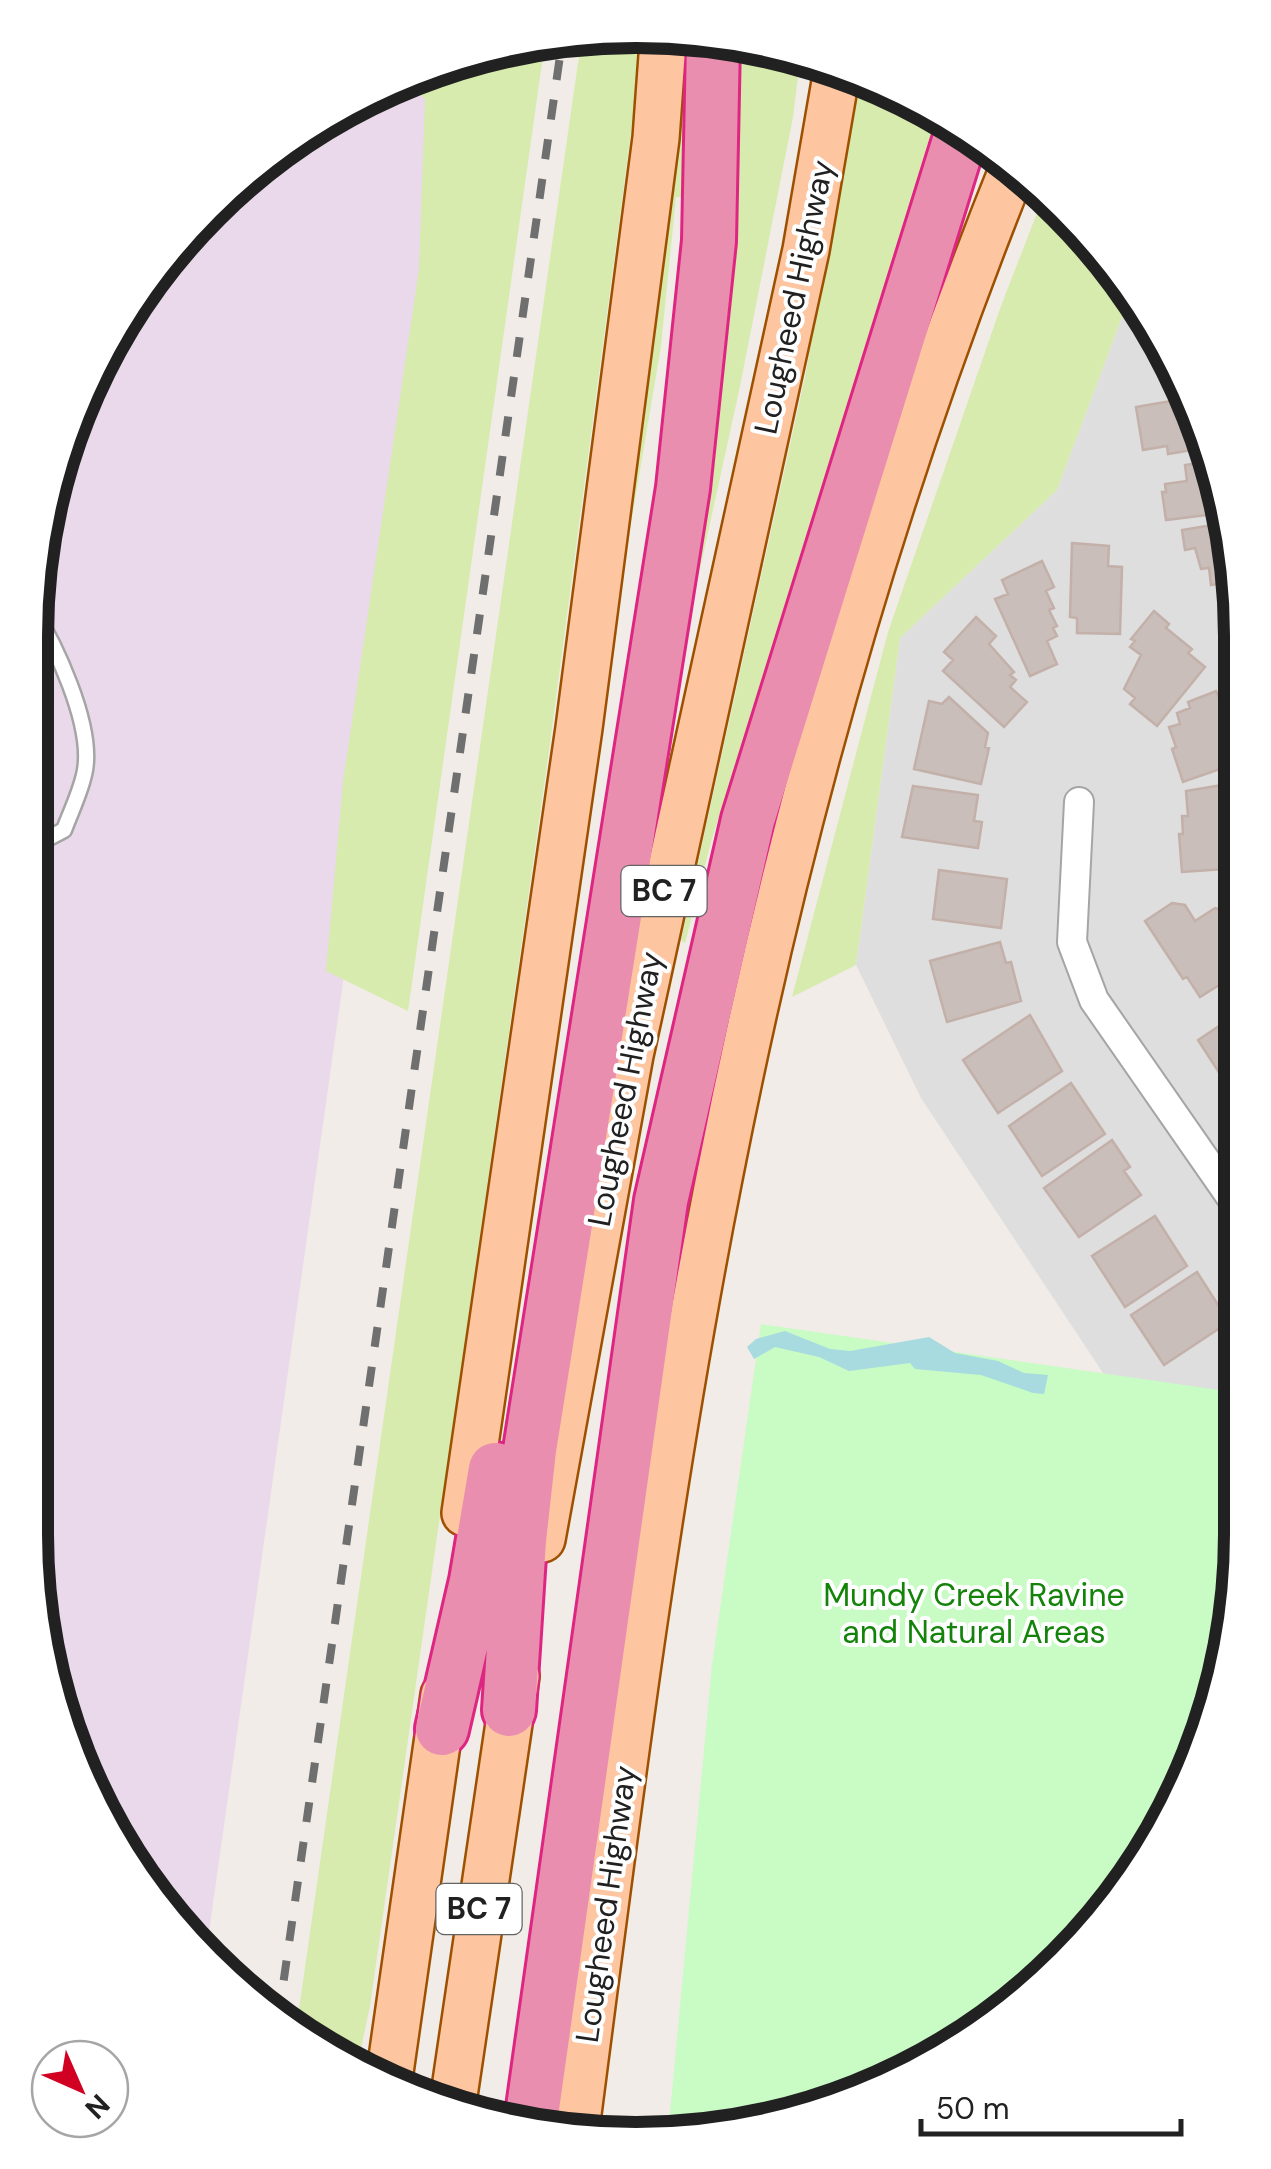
<svg xmlns="http://www.w3.org/2000/svg" width="1271" height="2169" font-family="'DM Sans',sans-serif">
	<style>
		.residential { fill: #dfdede }
		.industrial { fill: #ead9ea }
		.grass { fill: #d6ebad }
		.park { fill: #c9fbc5 }
		.water { fill: #a7dbdf }
		.building { fill: #c9beba; stroke: #c3b0a9; stroke-width: 2.5 }
		.lines { fill: none; stroke-linecap: round; stroke-linejoin: round }
		.service-casing { stroke: #a5a5a5; stroke-width: 19 }
		.minor-casing { stroke: #a5a5a5; stroke-width: 32 }
		.primary-casing { stroke: #9d5000; stroke-width: 50 }
		.motorway-casing { stroke: #de2582; stroke-width: 58 }
		.service { stroke: #fff; stroke-width: 14 }
		.minor { stroke: #fff; stroke-width: 28 }
		.primary { stroke: #fdc6a0; stroke-width: 45 }
		.motorway { stroke: #e98eae; stroke-width: 52 }
		.rail { stroke: #6f6f6f; stroke-width: 8; stroke-dasharray: 20 20; stroke-linecap: butt }
		.labels { text-anchor: middle; stroke-width: 8; stroke-linejoin: round; paint-order: stroke }
		.shield { fill: #fff; stroke: #646464; stroke-width: 2.5 }
		.shield-label { font-size: 30px; font-weight: bold; fill: #212121 }
		.street-label { font-size: 32px; fill: #212121; stroke: #fff }
		.park-label { font-size: 32px; fill: #13830a; stroke: #fff }
		.rim { fill: none; stroke: #212121; stroke-width: 12 }
	</style>
	<rect width="100%" height="100%" fill="#f1ece7"/>
	<path class="residential" d="M1131,293l29,39 49,109 31,154v936l-137,-158 -182,-275 -65,-133 44,-327 157,-148z"/>
	<path class="industrial" d="M435,76l-41,545 -188,1332 -51,-51 -93,-174 -32,-195 1,-938 31,-155 70,-141 168,-167z"/>
	<path class="grass" d="M518,42h27l-137,969 -82,-40 17,-189 76,-513 6,-170 -14,-13z
		M581,42h62l-95,716 -178,1248 -12,57 -62,-33z
		M685,42h69l46,19 -7,56 -54,274 -76,347 65,-431 11,-107 -63,-3 -15,149 -73,432z
		M858,85l78,32 -225,725 -26,101 -4,-3 124,-563z
		M1044,195l46,41 41,57 -74,197 -157,148 -44,327 -64,32 96,-365 113,-326z"/>
	<path class="park" d="M761,1324l479,69v181l-31,155 -70,141 -135,144 -174,93 -162,27 44,-469z"/>
	<path class="water" d="M785,1331l45,18 20,2 79,-14 26,16 43,8 26,12 24,2 -4,19 -11,-1 -52,-18 -66,-6 -5,-6 -61,8 -30,-14 -44,-10 -21,12 -7,-12 9,-8z"/>
	<path class="building" d="M1189,398l21,49 -42,7 -1,-8 -24,4 -7,-43z
		M1213,461l10,52 -57,7 -4,-28h4l-1,-8 22,-3 -2,-16z
		M1225,523l12,58 -26,4 -2,-17 -8,1 -6,-21 -10,2 -3,-20z
		M1072,543l37,3 -1,20 14,1 -2,67 -43,-1v-15l-7,-1z
		M1042,561l12,26 -8,4 8,17 -5,2 8,16 -4,2 4,8 -10,5 10,23 -27,12 -35,-77 13,-5 -6,-14z
		M1240,600v27l-11,-22z
		M1154,611l15,13 -3,4 26,21 -4,4 17,14 -48,59 -27,-22 5,-6 -11,-9 17,-34 -11,-8 5,-6 -4,-2z
		M976,617l20,19 -7,8 25,28 -4,3 6,5 -6,7 17,15 -23,25 -61,-56 10,-11 -9,-8z
		M1216,691l12,25 6,-2 6,9v39l-57,20 -11,-33 4,-2 -7,-20 11,-3 -3,-11 13,-5 -2,-6z
		M949,697l39,36 -3,14 4,1 -8,36 -67,-15 15,-68 13,3z
		M1234,783l6,85 -58,4 -3,-38h4l-1,-18h6l-2,-25z
		M913,786l65,9 -4,26 8,1 -4,26 -76,-11z
		M939,870l68,9 -6,49 -68,-9z
		M1172,903l13,2 10,16 20,-13 25,7v57l-40,25 -13,-20 -4,2 -38,-58z
		M1000,942l6,21 5,-1 10,39 -74,21 -17,-61z
		M1240,1012v82l-5,3 -37,-57z
		M1030,1015l32,56 -64,42 -35,-53z
		M1071,1083l34,51 -63,42 -33,-50z
		M1112,1140l18,27 -6,4 17,24 -62,42 -35,-49z
		M1155,1216l32,50 -62,41 -33,-51z
		M1197,1272l32,50 -65,43 -33,-50z"/>
	<g class="lines">
		<defs>
			<path id="service" d="M31,842l8,1 25,-13c7,-19 18,-41 21,-60 8,-46 -30,-126 -54,-164"/>
			<path id="minor" d="M1079,802l-7,140 22,58 146,210"/>
			<path id="primary" d="M465,1513l114,-785 77,-590 7,-96
				M542,1539l88,-484 176,-805 30,-174
				M389,2079l55,-384
				M452,2109l64,-433
				M576,2129c41,-317 81,-637 143,-951 67,-343 163,-685 294,-1010"/>
			<path id="motorway" d="M509,1710l11,-170 10,-90 153,-962 26,-247 4,-199
				M442,1729l34,-148 19,-112
				M531,2122l130,-921 87,-381 215,-692"/>
		</defs>
		<use href="#service" class="service-casing"/>
		<use href="#minor" class="minor-casing"/>
		<use href="#primary" class="primary-casing"/>
		<use href="#motorway" class="motorway-casing"/>
		<use href="#service" class="service"/>
		<use href="#minor" class="minor"/>
		<use href="#primary" class="primary"/>
		<use href="#motorway" class="motorway"/>
		<path class="rail" d="M278,2020l284,-1978"/>
	</g>
	<g class="labels">
		<g class="shield">
			<rect x="621.5" y="866" width="85" height="50" rx="8"/>
			<rect x="436.5" y="1884" width="85" height="50" rx="8"/>
		</g>
		<g class="shield-label">
			<text x="664" y="901">BC 7</text>
			<text x="479" y="1919">BC 7</text>
		</g>
		<g class="street-label">
			<text transform="translate(794 297) rotate(-78)" y="11">Lougheed Highway</text>
			<text transform="translate(625 1089) rotate(-79)" y="11">Lougheed Highway</text>
			<text transform="translate(606 1904) rotate(-82)" y="11">Lougheed Highway</text>
		</g>
		<g class="park-label">
			<text x="974" y="1606">Mundy Creek Ravine<tspan x="974" dy="37">and Natural Areas</tspan></text>
		</g>
	</g>
	<path d="M0 0H1271V2169H0ZM636 48H636A588 588 0 0 1 1224 636V1534A588 588 0 0 1 636 2122H636A588 588 0 0 1 48 1534V636A588 588 0 0 1 636 48Z" fill="#fff" fill-rule="evenodd"/>
	<path class="rim" d="M636 48H636A588 588 0 0 1 1224 636V1534A588 588 0 0 1 636 2122H636A588 588 0 0 1 48 1534V636A588 588 0 0 1 636 48Z"/>
	<g transform="translate(80 2089) rotate(135)"><circle r="48" fill="#ffffff" stroke="#a6a6a6" stroke-width="2.5"/>
	<path d="M0-8L18 38L0 25L-18 38Z" fill="#d10022"/>
	<text y="-15" font-size="28" font-weight="bold" text-anchor="middle" fill="#212121">N</text>
	</g>
	<path d="M921 2119v15h260v-15" fill="none" stroke="#212121" stroke-width="5"/>
	<text x="936" y="2119" font-size="30" fill="#212121" stroke="#ffffff" stroke-width="8" paint-order="stroke">50 m</text>
</svg>
